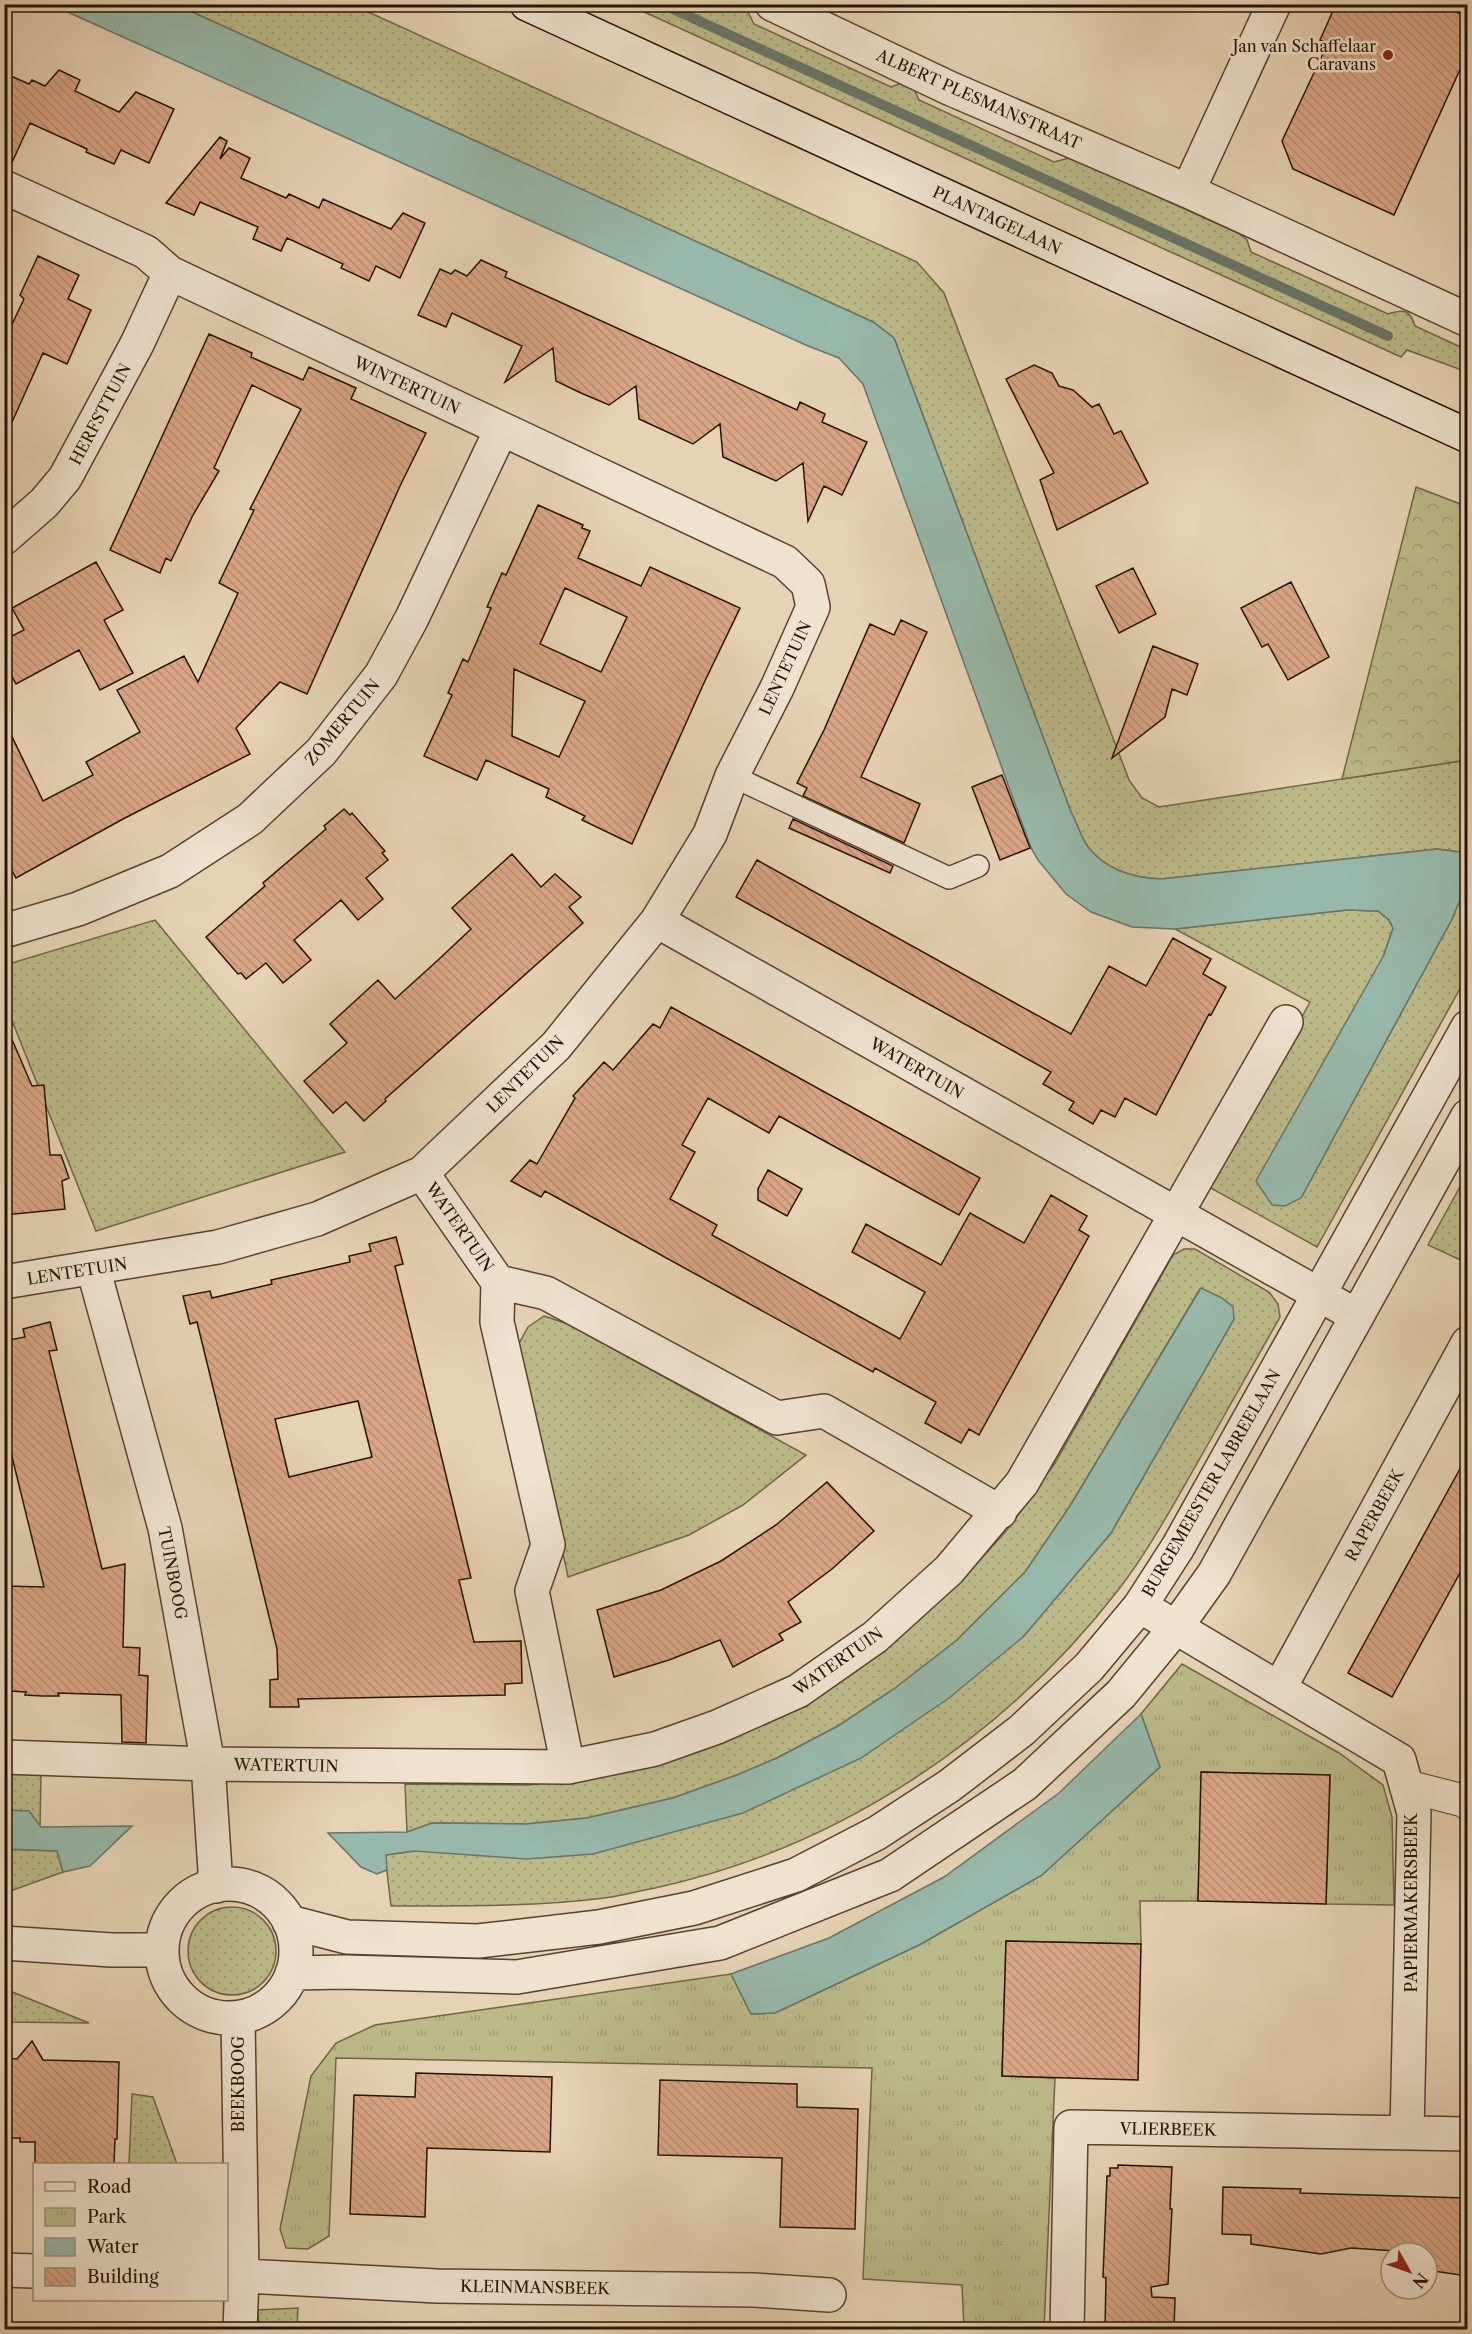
<svg xmlns="http://www.w3.org/2000/svg" width="1472" height="2334" font-family="'Libre Caslon Text',serif">
	<style>
		.grass { fill: url(#grass-dots); stroke: #716646; stroke-width: 1.5 }
		.forest { fill: url(#forest-crowns); stroke: #716646; stroke-width: 1.5 }
		.park { fill: url(#park-tufts); stroke: #716646; stroke-width: 1.5 }
		.water { fill: #97b8aa; stroke: #6a7668; stroke-width: 1.5 }
		.lines { fill: none; stroke-linecap: round; stroke-linejoin: round }
		.stream { stroke: #6a7668; stroke-width: 10 }
		.building { fill: url(#building-back-hatch); stroke: #261204; stroke-width: 1.5; fill-rule: evenodd }
		.service-casing { stroke: #564230; stroke-width: 24 }
		.pedestrian-casing { stroke: #564230; stroke-width: 34 }
		.minor-casing { stroke: #564230; stroke-width: 36 }
		.tertiary-casing { stroke: #564230; stroke-width: 36 }
		.secondary-casing { stroke: #261204; stroke-width: 36 }
		.service { stroke: #efe2cf; stroke-width: 21 }
		.pedestrian { stroke: #efe2cf; stroke-width: 32 }
		.minor { stroke: #efe2cf; stroke-width: 33 }
		.tertiary { stroke: #efe2cf; stroke-width: 33 }
		.secondary { stroke: #efe2cf; stroke-width: 33 }
		.poi-dot { fill: #8f2418; stroke: #efe2cf; stroke-width: 2 }
		.labels { text-anchor: middle; stroke-width: 5; stroke-linejoin: round; paint-order: stroke }
		.poi-label { font-size: 16px; fill: #261204; stroke: #efe2cf; text-anchor: end }
		.street-label { font-size: 16px; fill: #261204; stroke: #efe2cf }
	</style>
	<defs>
		<pattern id="grass-dots" width="8" height="8" patternUnits="userSpaceOnUse" patternTransform="scale(1.5)"><rect width="8" height="8" fill="#bcba89"/><path d="M2 2h.1M6 6h.1" fill="none" stroke="#a19f75" stroke-width="1.8" stroke-linecap="round"/></pattern>
		<pattern id="forest-crowns" width="20" height="18" patternUnits="userSpaceOnUse" patternTransform="scale(1.5)"><rect width="20" height="18" fill="#bcba89"/><path d="M2 6a3 3 0 1 1 6 0M12 15a3 3 0 1 1 6 0" fill="none" stroke="#a19f75"/></pattern>
		<pattern id="park-tufts" width="24" height="20" patternUnits="userSpaceOnUse" patternTransform="scale(1.5)"><rect width="24" height="20" fill="#bcba89"/><path d="M3 7l-1-3M5 7V3M7 7l1-3M15 17l-1-3M17 17v-4M19 17l1-3" fill="none" stroke="#a19f75"/></pattern>
		<pattern id="building-back-hatch" width="6" height="6" patternUnits="userSpaceOnUse" patternTransform="scale(1.5)"><rect width="6" height="6" fill="#daa586"/><path d="M-1 5l2 2M0 0l6 6M5-1l2 2" fill="none" stroke="#bb8d72"/></pattern>
	</defs>
	<rect width="100%" height="100%" fill="#e6d3b5"/>
	<filter id="stains"><feTurbulence type="fractalNoise" baseFrequency=".00333" numOctaves="4"/><feColorMatrix values="0 0 0 0 .2 0 0 0 0 .09 0 0 0 0 .02 0 0 0 .5 -.17"/></filter>
	<radialGradient id="worn" r=".72"><stop offset=".6" stop-color="#630" stop-opacity="0"/><stop offset="1" stop-color="#630" stop-opacity=".3"/></radialGradient>
	<path class="grass" d="M177,5h176l564,257 27,31 185,487 13,18 17,9 308,-47v93l-30,-4 -276,30c-27,-1 -55,-9 -73,-32 -7,-9 -11,-24 -17,-35l-177,-474 -21,-16z
		M629,5h109l10,7 6,12 137,63 14,-5 9,7 5,11 135,62 15,-4 5,1 164,74 9,7 4,12 137,62c15,-5 22,-5 27,12l52,24v22l-60,-22 -6,7z
		M1467,884v92l-150,271 -108,-60 101,-185 -135,-73 172,-19 31,1 11,9 4,8 -92,270 150,-277z
		M155,920l190,232 -249,79 -91,-228v-38z
		M1467,1174v89l-39,-18z
		M1184,1249h11l74,43 9,12 2,13c-28,50 -57,100 -85,150 -24,42 -47,84 -76,122 -115,149 -280,259 -464,299 -17,3 -34,8 -51,10 -70,9 -142,8 -213,8l-6,-51 29,-4 179,3 430,-217 88,-104 123,-214 -25,-27 -9,-3 -6,10 -124,207 -45,66 -68,68 -63,49 -56,37 -61,32 -40,17 -64,23 -86,20 -61,6 -94,-1 -25,9 -2,-48 122,1 56,-6 79,-19 300,-180 45,-50 48,-67 118,-208z
		M544,1316l24,8 238,131 -63,50 -54,30 -121,42 -50,-232 10,-18z
		M5,1773l36,1 -1,53 -11,-16 -24,-1z
		M5,1849l52,2 6,21 -58,21z
		M188 1951a44 44 0 1 1 88 0a44 44 0 1 1-88 0Z
		M5,1989l84,34 -84,-1z
		M132,2094l21,3 24,67h-48z
		M298,2308l-1,21h-19v-4h-19l-1,-15z"/>
	<path class="forest" d="M1416,487l47,18 4,4v251l-125,19z"/>
	<path class="park" d="M1182,1664l157,89 44,32 9,32 2,88 -68,-1 4,-129 -128,-3 -4,129h-58l1,43 -135,-3 -4,135 53,2 -11,251h-80l-2,-44 -99,-6 9,-211 -536,-10 -7,178 -21,13 -22,-1 -6,-19 31,-153 25,-33 39,-18 356,-51 20,40 24,-1 144,-68 123,-70 118,-108 -19,-53z"/>
	<path class="water" d="M52,5h125l696,317 21,16 177,474c6,11 10,25 17,35 18,23 46,31 73,32l276,-30 30,4v31l-16,37 -150,277 -16,8 -13,-1 -16,-24 128,-226 9,-27 -4,-8 -11,-9 -31,-1 -172,19 -43,-2 -41,-15 -25,-18 -28,-34 -7,-12 -168,-464 -24,-26 -31,-12z
		M1201,1288l21,10 11,9 1,12 -123,214 -88,104 -74,61 -88,60 -118,55 -150,41 -66,5 -113,-8 -28,4 1,15 -10,4 -16,-7 -33,-34 79,-1 25,-9 94,1 61,-6 86,-20 64,-23 40,-17 61,-32 56,-37 63,-49 68,-68 45,-66z
		M1141,1714l19,53 -118,108 -123,70 -144,68 -24,1 -20,-40 98,-36 115,-61 115,-84z
		M5,1810l24,1 12,16 91,-1 -42,40 -27,6 -6,-21 -52,-2z"/>
	<g class="lines">
		<path class="stream" d="M662,4l726,332"/>
	</g>
	<path class="building" d="M1336,4h103l28,13v37l-73,161 -101,-46 -11,-28 46,-98 -8,-3z
		M59,70l21,10 -5,11 44,21 17,-20 38,17 -25,54 -28,-13 -7,14 -28,-12 1,-3 -57,-26 -21,46h-5v-96l25,11 3,-4 13,6z
		M220,137l7,4 -7,18 9,-11 21,10 -9,20 45,20 3,-4 30,14 4,-9 68,30 12,-16 22,10 -25,55 -24,-12 -7,15 -28,-13 2,-4 -56,-26 -6,13 -28,-12 5,-12 -58,-25 -6,13 -28,-12z
		M38,256l41,19 -11,24 23,11 -24,54 -24,-11 -39,87v-99l20,-42 -4,-4z
		M481,260l26,12 -2,5 292,133 3,-8 25,12 -3,8 45,20 -25,53 -18,-9 -16,35 -5,-58 -27,18 -53,-24 -3,-33 -27,20 -54,-25 -3,-33 -27,19 -28,-12 -25,-12 -3,-33 -48,34 17,-36 -70,-33 -6,14 -28,-12 22,-46 11,5 4,-4 12,6z
		M209,334l43,19 -1,4 52,23 6,-13 47,21 -5,11 75,34 -26,53 -93,208 -27,-12 -44,46 14,26 -127,65 -107,59 -12,-22v-136l39,81 50,-26 -7,-13 54,-30 -23,-42 67,-34 14,26 40,-89 -19,-10 35,-73 -4,-1 51,-100 -49,-24 -38,83 5,3 -26,44 -22,46 -5,-3 -6,15 -50,-23z
		M1034,365l18,8 7,13 14,4 19,17 7,-3 15,30 7,-3 27,52 -91,47 -17,-50 14,-7 -48,-94z
		M538,505l45,20 -1,3 8,3 -12,27 63,28 9,-19 90,41 -37,77 -71,159 -50,-24 3,-4 -39,-19 3,-8 -63,-29 -9,20 -53,-24 28,-61 -4,-2 15,-34 5,3 23,-54 -4,-1 15,-34 4,2zM565,588l62,29 -26,55 -61,-28zM514,669l71,32 -26,56 -47,-21z
		M96,562l27,48 -19,10 29,53 -33,17 -21,-40 -63,34 -12,-22v-22l20,-10 -12,-22z
		M1133,568l23,46 -37,19 -23,-47z
		M1291,582l38,75 -41,23 -20,-36 -6,3 -21,-39z
		M901,620l26,12 -66,145 59,27 -16,39 -101,-47 4,-8 -10,-5 27,-53 46,-106 24,11z
		M1153,646l45,18 -11,31 -15,-6 -7,28 -53,41z
		M1002,775l28,73 -30,12 -28,-73z
		M344,809l6,6 2,-2 33,38 -3,2 6,7 -22,18 17,21 -25,21 -17,-20 -47,40 17,20 -28,23 -17,-20 -20,16 -5,-6 -3,1 -32,-37 59,-51 -2,-3 63,-54 -2,-3z
		M793,819l100,47 -3,7 -101,-45z
		M512,854l29,33 14,-13 26,23 -12,10 14,16 -198,176 1,2 -22,20 -18,-19 -13,11 -29,-32 43,-38 -17,-19 48,-44 17,19 42,-38 34,-32 -19,-21z
		M757,860l314,174 38,-68 37,20 27,-48 38,21 -8,15 23,13 -15,28 -2,-1 -53,101 -31,-17 -10,19 -14,-7 -8,14 -24,-14 5,-8 -31,-18 8,-12 -315,-175z
		M671,1007l309,171 -21,37 -180,-99 -10,17 -61,-35 -26,47 13,7 -25,47 47,26 -5,10 188,104 25,-47 -73,-40 14,-28 75,41 29,-52 54,30 27,-48 36,21 -8,14 10,6 -110,199 -10,-6 -8,14 -36,-20 11,-21 -61,-34 -2,4 -328,-181 -4,6 -30,-16 19,-21 7,4 38,-66 -2,-2 31,-34 9,8 40,-46 7,4z
		M4,1021l28,65 12,-1 6,70h11l8,23 -7,3 3,28 -61,6z
		M768,1170l34,19 -15,27 -29,-16v-11z
		M396,1237l7,27 -8,2 76,312 -12,2 15,62 47,-1 1,42 -17,1v11l-207,4 1,8h-29v-27l8,-1 -1,-30 -80,-327 -7,2 -7,-28 27,-5 2,7 60,-14 -1,-4 79,-18 -1,-6 22,-5 -2,-7zM358,1401l14,56 -83,20 -14,-58z
		M50,1322l7,28 -8,1 53,218 23,-5 -2,83 17,1 -1,27 9,1 -2,67 -24,-1 -1,-47 -63,-2 1,3h-17l-17,-1 1,-3 -16,-1v-26h-6v-79l40,1 -40,-163v-83l21,-4 -2,-8z
		M1467,1456v104l-75,137 -44,-24z
		M827,1482l47,49 -42,38 -44,33 13,20 -22,12 4,6 -50,27 -13,-27 -51,20 -55,17 -17,-67 64,-20 60,-29 55,-36z
		M1201,1772l129,3 -4,129 -128,-3z
		M1006,1941l135,3 -3,136 -136,-4z
		M32,2041l11,19 76,2 -2,77h-2l-1,25h-79v-22h-15v-4h-16v-80l13,1z
		M416,2073l136,4 -2,75 -123,-4 -2,69 -75,-3 4,-119 61,2z
		M660,2080l137,4v23l61,2 -3,120 -75,-2 2,-69 -124,-3z
		M1118,2165l54,2 -2,42h2l-4,75 -17,3 1,10 23,1 -1,32h-69l1,-52 -3,-1 4,-101h3v-8h8z
		M1223,2187l78,2 -1,4 167,5v78l-40,-6v-17l-76,-5 -30,6 -70,-10v-9l-29,-1z"/>
	<g class="lines">
		<defs>
			<path id="service" d="M732,776l217,102 29,-12"/>
			<path id="pedestrian" d="M1406,1786l59,15 3,3"/>
			<path id="minor" d="M772,4l177,84 239,103 280,129
				M4,187l142,65 24,21 615,289 23,22 5,23 -36,81 -45,88 -22,58 -53,87 -101,125 -134,127 -105,46 -99,28 -214,35
				M1188,191l86,-187
				M4,538l40,-35 21,-25 72,-134 33,-71
				M657,921l700,395
				M4,931l74,-22 92,-38 80,-52 71,-67 60,-77 31,-57 89,-188
				M422,1173l76,109 -1,40 51,223 -16,46 36,176
				M93,1268l72,260 43,236 8,122
				M498,1282l48,11 231,125 47,-7 176,101
				M1140,1606l259,154 15,53 -7,319
				M1280,1687l188,-344
				M4,1757l204,7 360,3 87,-18 62,-22 81,-36 77,-54 74,-67 73,-87 264,-461
				M238,2018l4,257 -2,55
				M4,2270l30,1
				M226,2275l211,11 317,4 75,5
				M1067,2330l4,-203 397,7"/>
			<path id="tertiary" d="M162 1951a67 67 0 1 1 134 0a67 67 0 1 1-134 0Z
				M289,1922l58,15 131,4 121,-14 95,-19 102,-33 81,-42 72,-47 73,-56 67,-63 51,-61 38,-59 290,-520
				M4,1943l108,7h49
				M292,1973l53,-1 172,5 203,-34 170,-68 135,-91 96,-90 55,-67 38,-53 254,-458"/>
			<path id="secondary" d="M527,4l941,432"/>
		</defs>
		<use href="#service" class="service-casing"/>
		<use href="#pedestrian" class="pedestrian-casing"/>
		<use href="#minor" class="minor-casing"/>
		<use href="#tertiary" class="tertiary-casing"/>
		<use href="#secondary" class="secondary-casing"/>
		<use href="#service" class="service"/>
		<use href="#pedestrian" class="pedestrian"/>
		<use href="#minor" class="minor"/>
		<use href="#tertiary" class="tertiary"/>
		<use href="#secondary" class="secondary"/>
	</g>
	<circle class="poi-dot" cx="1388" cy="55" r="6"/>
	<g class="labels">
		<g class="poi-label">
			<text x="1376" y="52">Jan van Schaffelaar<tspan x="1376" dy="18">Caravans</tspan></text>
		</g>
		<g class="street-label">
			<text transform="translate(979 99) rotate(24)" y="6">ALBERT PLESMANSTRAAT</text>
			<text transform="translate(997 220) rotate(25)" y="6">PLANTAGELAAN</text>
			<text transform="translate(407 385) rotate(25)" y="6">WINTERTUIN</text>
			<text transform="translate(100 414) rotate(-62)" y="6">HERFSTTUIN</text>
			<text transform="translate(785 668) rotate(-65)" y="6">LENTETUIN</text>
			<text transform="translate(342 722) rotate(-50)" y="6">ZOMERTUIN</text>
			<text transform="translate(917 1068) rotate(30)" y="6">WATERTUIN</text>
			<text transform="translate(525 1074) rotate(-45)" y="6">LENTETUIN</text>
			<text transform="translate(460 1227) rotate(55)" y="6">WATERTUIN</text>
			<text transform="translate(77 1271) rotate(-9)" y="6">LENTETUIN</text>
			<text transform="translate(1211 1483) rotate(-60)" y="6">BURGEMEESTER LABREELAAN</text>
			<text transform="translate(1374 1515) rotate(-61)" y="6">RAPERBEEK</text>
			<text transform="translate(173 1573) rotate(79)" y="6">TUINBOOG</text>
			<text transform="translate(838 1661) rotate(-35)" y="6">WATERTUIN</text>
			<text transform="translate(286 1765) rotate(1)" y="6">WATERTUIN</text>
			<text transform="translate(1411 1903) rotate(-90)" y="6">PAPIERMAKERSBEEK</text>
			<text transform="translate(238 2084) rotate(-90)" y="6">BEEKBOOG</text>
			<text transform="translate(1168 2129) rotate(1)" y="6">VLIERBEEK</text>
			<text transform="translate(535 2287) rotate(1)" y="6">KLEINMANSBEEK</text>
		</g>
	</g>
	<rect width="1472" height="2334" fill="none" stroke="#e6d3b5" stroke-width="24"/>
	<rect x="6" y="6" width="1460" height="2322" fill="none" stroke="#261204" stroke-width="3"/>
	<rect x="12" y="12" width="1448" height="2310" fill="none" stroke="#261204" stroke-width="1.5"/>
	<rect x="33" y="2163" width="195" height="138" fill="#efe2cf" stroke="#9f8f7e" stroke-width="1.5"/>
	<rect x="45" y="2182" width="30" height="9" fill="#efe2cf" stroke="#9f8f7e" stroke-width="1.5"/>
	<text x="87" y="2193" font-size="18" fill="#261204">Road</text>
	<rect x="45" y="2208" width="30" height="18" fill="url(#park-tufts)" stroke="#9f8f7e" stroke-width="1.5"/>
	<text x="87" y="2223" font-size="18" fill="#261204">Park</text>
	<rect x="45" y="2238" width="30" height="18" fill="#97b8aa" stroke="#9f8f7e" stroke-width="1.5"/>
	<text x="87" y="2253" font-size="18" fill="#261204">Water</text>
	<rect x="45" y="2268" width="30" height="18" fill="url(#building-back-hatch)" stroke="#9f8f7e" stroke-width="1.5"/>
	<text x="87" y="2283" font-size="18" fill="#261204">Building</text>
	<g transform="translate(1409 2271) rotate(130)"><circle r="28" fill="#efe2cf" stroke="#9f8f7e" stroke-width="1.5"/>
	<path d="M0-4.5L10 22L0 15L-10 22Z" fill="#8f2418"/>
	<text y="-9" font-size="16" font-weight="bold" text-anchor="middle" fill="#261204">N</text>
	</g>
	<rect width="100%" height="100%" filter="url(#stains)"/>
	<rect width="100%" height="100%" fill="url(#worn)"/>
</svg>
